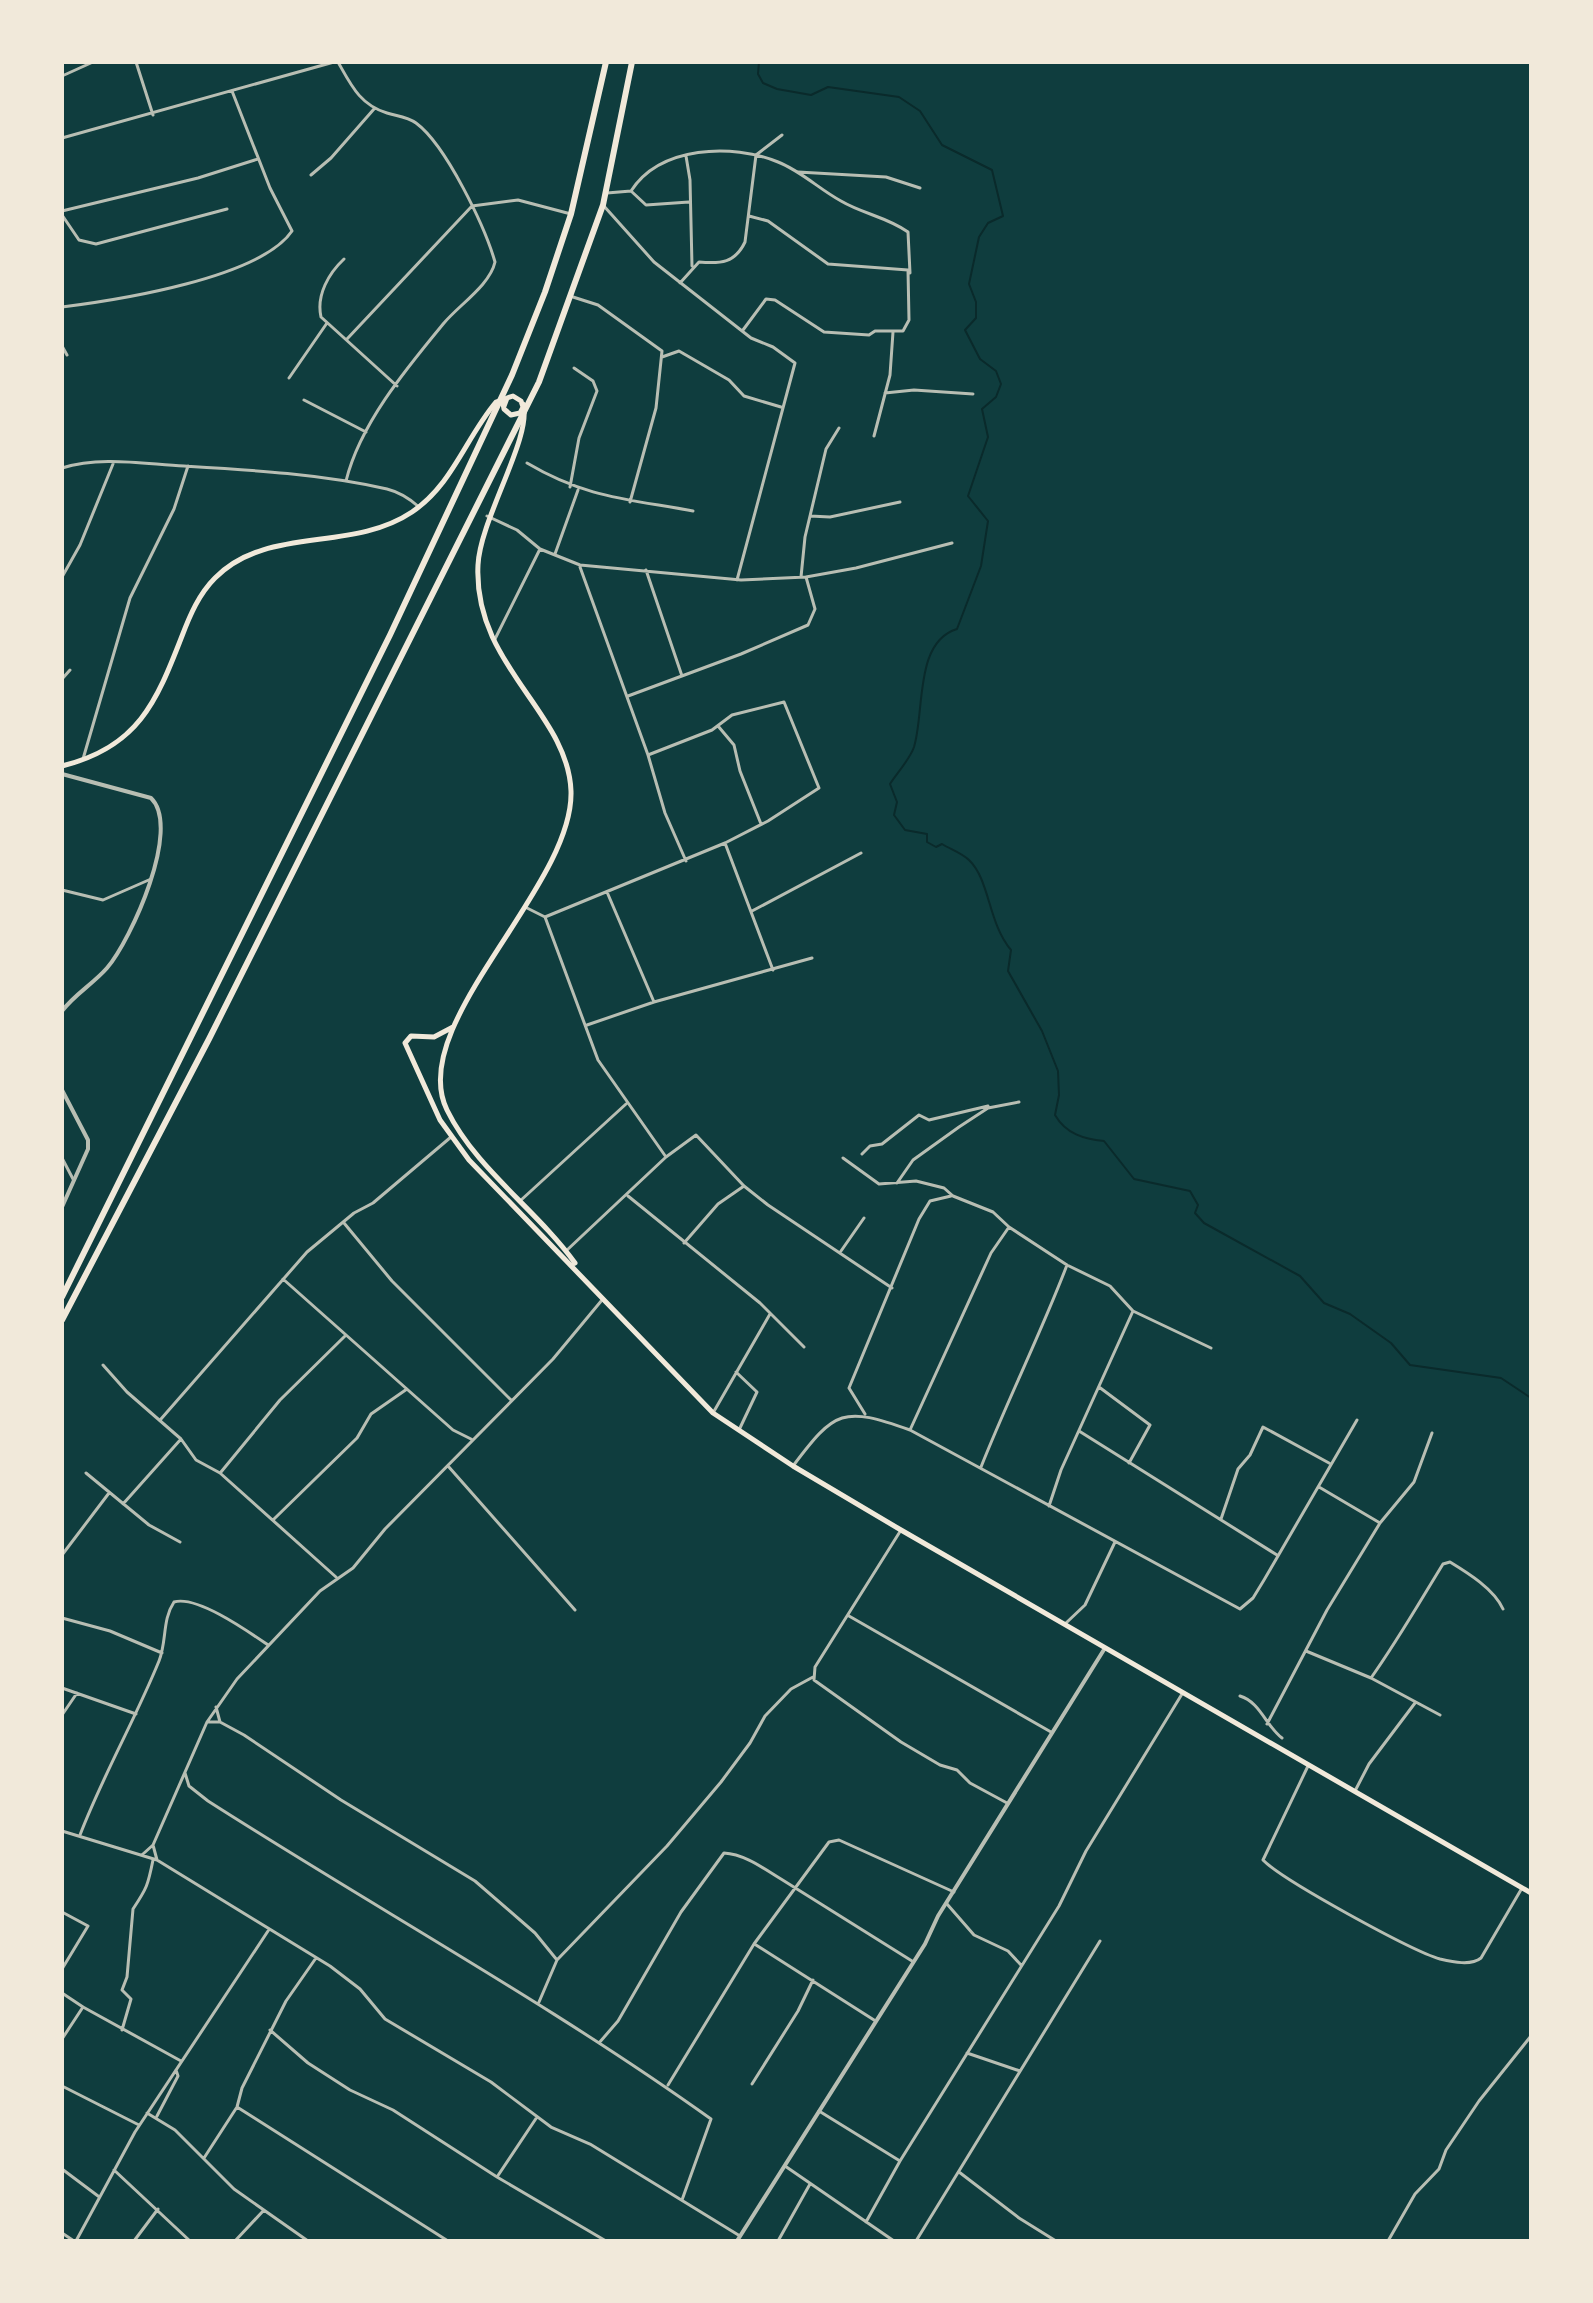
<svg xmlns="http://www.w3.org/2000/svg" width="1593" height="2303" font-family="'Sofia Sans Condensed',sans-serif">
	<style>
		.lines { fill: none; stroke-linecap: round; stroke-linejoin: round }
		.stream { stroke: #0a2a2b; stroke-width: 2 }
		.minor { stroke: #b8beb3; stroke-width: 3 }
		.tertiary { stroke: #b8beb3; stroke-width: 4 }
		.primary { stroke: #f1e9da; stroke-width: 5 }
		.motorway { stroke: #f1e9da; stroke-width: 6 }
	</style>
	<rect width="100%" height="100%" fill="#0f3d3e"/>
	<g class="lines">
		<path class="stream" d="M759,62l-1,12 5,9 14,6 34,6 17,-8 71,10 21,14 22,34 50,25 11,46 -15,7 -9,14 -10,47 7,18v16l-11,12 15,29 16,12 5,13 -5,13 -14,12 6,28 -20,59 20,25 -7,45 -24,63c-43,13 -32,82 -43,118 -4,12 -17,26 -24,37l7,18 -3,13 11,15 22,4v8l9,5 6,-3c8,5 20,9 27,16 21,20 19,63 42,90l-3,21 34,60 16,40 1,24 -4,20c11,19 29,24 49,26l30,38 56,12 8,14 -3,8 9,10 96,53 24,27 26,11 41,29 19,22 91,13 30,20"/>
		<path class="minor" d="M136,62l17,53
			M338,62c13,23 22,43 49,51 10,3 21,4 29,10 30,22 69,104 79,139 -5,23 -36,43 -51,61 -38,46 -84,101 -98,158
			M62,76l31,-14
			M62,138l272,-76
			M686,156l4,24 2,86
			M798,172l88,5 34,11
			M311,175l20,-17 43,-49
			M631,191l15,14 43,-3
			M607,193l24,-2c29,-45 101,-48 147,-29 23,9 41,27 63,39 22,13 46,16 67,31l2,41
			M603,205l51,57 97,76 22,9 22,16 -58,217
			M62,211l136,-33 60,-19
			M62,215l17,25 17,4 131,-35
			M344,259c-15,14 -28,36 -23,58l76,69
			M680,283l19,-21c22,2 36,1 46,-20l11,-87 26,-20
			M573,297l25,8 64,46 -6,57 -26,94
			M62,307c56,-7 198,-29 230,-76l-22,-43 -38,-97
			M743,330l23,-31 9,1 49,32 45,3 6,-4h28l6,-11 -1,-50 -80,-6 -60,-43 -19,-5
			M347,339l125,-133 46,-6 53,14
			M62,346l5,9
			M662,357l17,-6 50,29 15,16 37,11
			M289,378l38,-55
			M885,393l29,-3 59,4
			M304,400l62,32
			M874,436l16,-61 3,-43
			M527,463c59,35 101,36 166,48
			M62,468c38,-12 82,-4 122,-2 67,4 137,8 203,23 12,3 22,9 32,18
			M570,487l9,-49 18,-47 -4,-10 -19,-13
			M487,516l30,14 23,19 40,16 161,15 65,-3 50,-9 96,-25
			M810,516l20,1 70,-15
			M555,554l23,-64
			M580,567l68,188 17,58 21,48
			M646,570l36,106
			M62,577l18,-32 33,-81
			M801,577l4,-40 21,-88 13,-21
			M495,639l45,-90
			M62,679l8,-9
			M628,696l113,-42 67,-29 7,-16 -9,-32
			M718,726l16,19 6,26 21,53
			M83,759l47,-161 44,-89 14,-43
			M725,843l48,127
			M62,890l41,10 48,-21
			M607,892l47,110
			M525,907l20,10 180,-74 43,-22 51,-33 -35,-86 -52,13 -20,15 -64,25
			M752,911l109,-58
			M545,917l53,143 68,97
			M587,1025l67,-23 158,-44
			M862,1154l8,-8 12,-2 37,-29 10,5 59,-14
			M62,1158l11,21
			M843,1158l36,26 37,-3 28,7 9,8 40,16 16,15 58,38 43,21 23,25 78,37
			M897,1183l16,-23 46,-33 29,-19 31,-6
			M628,1196l132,107 44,44
			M520,1201l106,-97
			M344,1223l48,58 119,119
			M684,1243l34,-39 26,-18
			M566,1251l100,-94 30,-22 48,51 24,19 124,83
			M841,1251l23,-33
			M283,1279l170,151 18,9
			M103,1365l24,27 54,47 15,21 24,13 116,104
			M736,1372l21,20 -18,38
			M1099,1387l51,38 -21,38
			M713,1413l57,-99
			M865,1414l-16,-26 70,-169 11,-18 21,-5
			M161,1419l146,-167 47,-39 19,-10 78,-66
			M910,1430l81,-177 18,-26
			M1079,1431l198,124
			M448,1466l127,144
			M793,1466c42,-56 50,-60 117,-36l330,179 13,-11 11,-18 93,-160
			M981,1467c27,-68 60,-134 86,-202
			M221,1472l59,-72 65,-64
			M86,1473l63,52 31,17
			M1319,1487l61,36
			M123,1504l58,-65
			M1049,1506l12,-36 72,-159
			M274,1519l83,-81 14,-24 36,-25
			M1221,1519l17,-50 12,-14 13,-28 66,36
			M901,1530l-86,137 -1,13 87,62 39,23 17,5 13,13 37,20
			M62,1555l47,-62
			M849,1616l202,116
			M62,1618l48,13 52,22
			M1066,1623l19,-18 30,-63
			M1306,1651l65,27 69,37
			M1371,1678c27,-38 48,-75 72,-114l7,-2c18,11 44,27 53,47
			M62,1688l74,26
			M1240,1696c20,6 26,30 42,42
			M216,1707l4,15
			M62,1715l15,-22
			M207,1722h13l24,13 97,65 134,81 60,52 22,27
			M1267,1724l60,-114 53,-87 34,-41 18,-49
			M1308,1766l-45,94c19,20 149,91 177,99 13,3 31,7 41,-1l41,-70
			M185,1773l4,13 19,15c167,107 342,203 503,318l-29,81
			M1355,1791l14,-27 46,-61
			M62,1831l95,29 173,106 30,23 25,30 106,63 60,45 39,17 150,92
			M80,1835c23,-60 55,-115 79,-174 8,-20 3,-41 15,-59 23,-7 75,30 94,43
			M153,1845l4,15
			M143,1854l10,-9 54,-123 30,-43 83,-88 33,-23 32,-39 168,-170 49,-59
			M947,1904l27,31 34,16 13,14
			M62,1912l26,14 -26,43
			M756,1945l118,75
			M62,1993l21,14 -21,32
			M539,2002l18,-42 110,-114 54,-64 29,-39 15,-27 26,-27 22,-12
			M83,2007l98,54
			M122,2030l9,-31 -9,-9 5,-13 6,-68c14,-21 15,-24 20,-49
			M270,2030l38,33 42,27 43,20 104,67 109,64
			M599,2043l19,-22 63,-109 43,-59c20,1 39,15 57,26l131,82
			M967,2053l53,18
			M752,2084l46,-73 15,-31
			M668,2085l86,-141 75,-102 10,-2 115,52
			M62,2086l77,39
			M237,2107l211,134
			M819,2111l81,50
			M147,2113l28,17 59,59 74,52
			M157,2116l21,-40 -2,-6
			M204,2158l33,-51 5,-19 44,-87 30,-43
			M785,2166l109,75
			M62,2169l36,27
			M114,2170l76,71
			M959,2172l60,46 37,23
			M497,2177l40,-60
			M866,2222l34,-61 159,-255 27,-55 96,-157
			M62,2233l12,8
			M76,2241l59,-109 133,-201
			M134,2241l24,-32
			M235,2241l29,-31
			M778,2241l32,-57
			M916,2241l184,-300
			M1388,2241l27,-47 24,-25 7,-19 33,-49 52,-65"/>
		<path class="tertiary" d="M62,774l89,24c31,30 -20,142 -44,170 -14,16 -32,26 -45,43
			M62,1090l26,50v9l-26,58
			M737,2241l188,-297 13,-28 167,-268"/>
		<path class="primary" d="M502,398l2,11 7,6 9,-2 3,-6 -2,-6 -8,-5 -6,2 -3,8
			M523,404c10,32 -43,115 -45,161 -5,100 90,147 93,226 3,96 -166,234 -124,319 29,59 89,99 128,153
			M62,766c76,-19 94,-63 120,-130 8,-21 17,-42 33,-58 52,-53 136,-25 197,-66 41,-28 53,-73 84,-110l14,-5
			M453,1027l-19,10 -23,-1 -6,7 35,77 29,40 244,253 80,53 108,64 630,363"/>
		<path class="motorway" d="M62,1297l328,-662 122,-260 33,-83 26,-78 35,-152
			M62,1320l147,-281 330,-657 64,-177 29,-143"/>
	</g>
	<rect width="1593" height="2303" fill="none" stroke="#f1e9da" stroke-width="128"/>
</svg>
